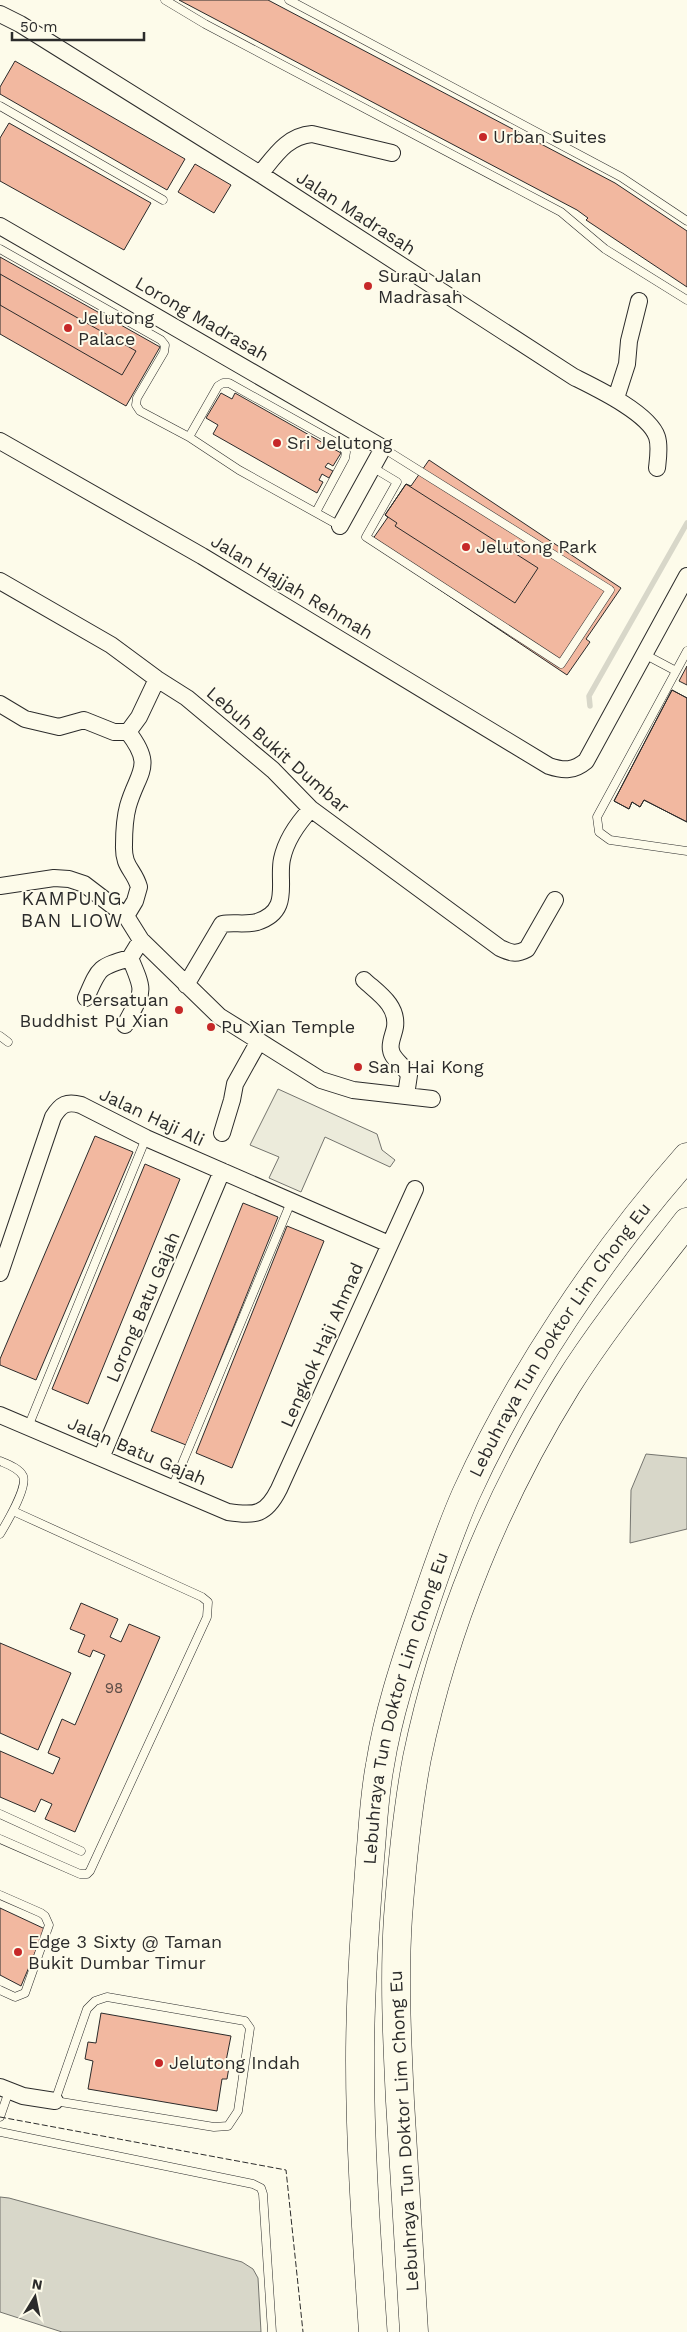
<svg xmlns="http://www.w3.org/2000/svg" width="687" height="2332" font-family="'Work Sans',sans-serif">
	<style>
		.green { fill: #ecebdb; stroke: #74746e }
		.water { fill: #d8d7c9; stroke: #74746e }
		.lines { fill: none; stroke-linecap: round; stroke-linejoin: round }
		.stream { stroke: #d8d7c9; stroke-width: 5.5 }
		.building { fill: #f2b8a0; stroke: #2b2b2b }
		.lane-casing { stroke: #2b2b2b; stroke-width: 9 }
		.street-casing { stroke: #2b2b2b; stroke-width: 18 }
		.highway-casing { stroke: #2b2b2b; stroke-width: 29 }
		.lane { stroke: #fdfbea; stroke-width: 8 }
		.street { stroke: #fdfbea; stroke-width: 16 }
		.highway { stroke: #fdfbea; stroke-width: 28 }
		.fence { stroke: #2b2b2b; stroke-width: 1; stroke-dasharray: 6 2.5; stroke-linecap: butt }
		.poi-dot { fill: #c62828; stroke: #fdfbea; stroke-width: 2 }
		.labels { text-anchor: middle; stroke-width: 4; stroke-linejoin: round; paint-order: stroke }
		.number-label { font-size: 15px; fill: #5d4e48 }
		.poi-label { font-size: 18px; fill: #2b2b2b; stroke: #fdfbea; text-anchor: start }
		.street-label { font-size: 18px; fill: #2b2b2b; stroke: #fdfbea }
		.neighbourhood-label { font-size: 19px; letter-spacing: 1px; fill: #2b2b2b; stroke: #fdfbea }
	</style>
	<rect width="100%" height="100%" fill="#fdfbea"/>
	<path class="green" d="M278,1089l99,45 5,16 13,10 -5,7 -65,-30 -24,55 -32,-14 10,-21 -29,-12z"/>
	<path class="water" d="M646,1454l41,4v71l-57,14 1,-53z
		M0,2197l9,1 233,64 11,7 5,9 3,54h-199l-62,-20z"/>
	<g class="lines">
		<path class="stream" d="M590,706l-1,-10 98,-173"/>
	</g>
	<path class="building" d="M179,0h89l347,183 72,48v56l-101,-67 2,-2 -11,-8z
		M15,61l170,98 -18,31 -167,-96v-7z
		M9,123l142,80 -27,47 -124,-69v-43z
		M195,164l36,21 -17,28 -36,-21z
		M0,257l160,90 -34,59 -126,-72z
		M0,274l136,77 -14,24 -122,-70z
		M221,393l11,6 3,-6 106,60 -8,13 -5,-3 -3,4 8,4 -4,7 -7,-4 -3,6 4,2 -6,11 -104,-59 5,-9 -12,-7z
		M429,460l192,128 -35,51 4,3 -23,33 -197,-132 18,-26 -3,-2 21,-31 5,2z
		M406,484l132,84 -23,35 -120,-77 2,-3 -12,-8z
		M687,666v19l-8,-4z
		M672,690l15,8v124l-43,-22 -4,7 -8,-5 -3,7 -15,-8z
		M672,690l15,8v124l-43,-22 -4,7 -8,-5 -3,7 -15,-8z
		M95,1136l38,16 -97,228 -36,-15v-6z
		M145,1164l35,15 -92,225 -36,-15z
		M243,1203l35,14 -92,228 -35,-14z
		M287,1226l37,15 -92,227 -36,-15z
		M81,1603l37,16 -8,18 11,5 8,-18 31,13 -85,195 -30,-13 7,-15 -11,-5 -6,13 -35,-15v-46l53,23 7,-16 -12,-5 14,-34 13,6 30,-70 -12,-5 -3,7 -12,-5 7,-17 -15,-6z
		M0,1643l71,30 -33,77 -38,-17z
		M0,1908l45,21 -24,57 -21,-11z
		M101,2013l130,23 -6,30 4,1 -2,12h-5l-5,32 -129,-22 5,-28 -8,-2 3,-17 8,1z"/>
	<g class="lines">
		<defs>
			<path id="lane" d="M165,0l40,24 356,188 44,37 82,51
				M289,0l332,177 66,44
				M0,106l163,94
				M0,249l161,91 4,5 -1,7 -27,46 -1,7 4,6 49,26 50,33 101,56
				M189,437l29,-51 5,-3h6l113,63 4,6 -1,6 -29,54
				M372,467l25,15 -31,55 195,127 49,-74 -227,-142
				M687,651l-90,166 2,15 11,8 77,11
				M644,654l32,17
				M0,1036l8,6
				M28,1427l118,-289
				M0,1461c7,3 19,7 23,15 5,11 -17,48 -23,58
				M172,1488l119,-286
				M0,1814l81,37
				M0,1839l80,35h7l3,-3 117,-254 1,-15 -6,-5 -189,-86
				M0,1895l41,18 4,3 4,9 -24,68 -10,4 -15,-7
				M107,1997l138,24 5,7 -12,83 -10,15 -14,1 -159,-26 32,-92 8,-8z
				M0,2117l9,-26
				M0,2132l253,52 8,4 2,6 9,138"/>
			<path id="street" d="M0,14l20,10 240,150 314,203c22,11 75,36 83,60 3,9 1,22 0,31
				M260,174c15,-18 27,-38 52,-40l80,19
				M0,226l383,222 -43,78
				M616,398l11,-34 2,-23 10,-40
				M0,441l202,115 347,210c15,5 25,5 37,-5l101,-185
				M0,581l111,64 46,34 30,19 86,72 38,39 189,139c11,5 16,7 27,1l28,-49
				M0,704l25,15 34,8 25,-7 30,12h14l11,-15 18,-38
				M0,886l54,-8 15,1 15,5 42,32 15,24 78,76 102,64 32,10 79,9
				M126,916l9,-15 4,-14c-5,-18 -16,-19 -15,-42 0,-12 1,-28 4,-39 10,-35 27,-39 0,-74
				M364,980c14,13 34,25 31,47 -1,7 -6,16 -4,23 1,9 14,17 18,25l-3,20
				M186,985l36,-61c11,-2 24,1 35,-2 35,-11 20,-40 25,-63 4,-19 16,-36 29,-50
				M86,998c13,-30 12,-31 44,-40l11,-18
				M125,1025c18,-35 21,-30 5,-67
				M222,1133l10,-33 3,-16 24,-43
				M0,1273l53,-156c8,-13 14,-16 28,-12l65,33 243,106
				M0,1415l228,97c28,4 38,3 51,-23l136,-300
				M101,1458l121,-287
				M0,2087l23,9 32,5"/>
			<g id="highway">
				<path id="s1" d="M373,2332c-6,-90 -13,-181 -13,-271 0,-68 5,-135 10,-202 3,-32 4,-63 10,-94 8,-50 24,-99 40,-146 14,-42 28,-84 46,-125 53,-117 136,-241 221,-337"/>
				<path d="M414,2332c-5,-77 -10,-154 -14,-231 -3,-61 -6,-123 -2,-184 4,-53 9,-107 19,-159 27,-131 80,-260 150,-373 36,-57 79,-110 120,-163"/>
			</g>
		</defs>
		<use href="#lane" class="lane-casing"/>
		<use href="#street" class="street-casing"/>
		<use href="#highway" class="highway-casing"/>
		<use href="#lane" class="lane"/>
		<use href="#street" class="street"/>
		<use href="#highway" class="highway"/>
		<path class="fence" d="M0,2117l286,53 17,162"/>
	</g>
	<g class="poi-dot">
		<circle cx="483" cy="137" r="5"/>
		<circle cx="368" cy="286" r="5"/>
		<circle cx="68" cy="328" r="5"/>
		<circle cx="277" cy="443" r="5"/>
		<circle cx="466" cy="547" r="5"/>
		<circle cx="179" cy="1010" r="5"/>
		<circle cx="211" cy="1027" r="5"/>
		<circle cx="358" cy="1067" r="5"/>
		<circle cx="18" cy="1952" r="5"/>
		<circle cx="159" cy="2063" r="5"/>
	</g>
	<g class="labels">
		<g class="number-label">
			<text x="114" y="1693">98</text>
		</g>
		<g class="poi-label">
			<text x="493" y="143">Urban Suites</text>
			<text x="378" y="282">Surau Jalan<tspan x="378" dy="21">Madrasah</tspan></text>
			<text x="78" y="324">Jelutong<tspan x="78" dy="21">Palace</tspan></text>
			<text x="287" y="449">Sri Jelutong</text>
			<text x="476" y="553">Jelutong Park</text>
			<text x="169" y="1006" text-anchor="end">Persatuan<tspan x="169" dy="21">Buddhist Pu Xian</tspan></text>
			<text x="221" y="1033">Pu Xian Temple</text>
			<text x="368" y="1073">San Hai Kong</text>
			<text x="28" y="1948">Edge 3 Sixty @ Taman<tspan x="28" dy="21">Bukit Dumbar Timur</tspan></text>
			<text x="169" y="2069">Jelutong Indah</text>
		</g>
		<g class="street-label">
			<text transform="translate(356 213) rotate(33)" y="6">Jalan Madrasah</text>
			<text transform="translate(202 319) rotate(30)" y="6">Lorong Madrasah</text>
			<text transform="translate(292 587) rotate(31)" y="6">Jalan Hajjah Rehmah</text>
			<text transform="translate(278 750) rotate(41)" y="6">Lebuh Bukit Dumbar</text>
			<text transform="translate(152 1117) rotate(25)" y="6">Jalan Haji Ali</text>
			<text transform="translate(143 1307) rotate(-67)" y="6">Lorong Batu Gajah</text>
			<text dy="6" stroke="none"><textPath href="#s1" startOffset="1034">Lebuhraya Tun Doktor Lim Chong Eu</textPath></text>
			<text transform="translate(322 1345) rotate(-66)" y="6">Lengkok Haji Ahmad</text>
			<text transform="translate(137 1451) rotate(23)" y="6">Jalan Batu Gajah</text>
			<text dy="6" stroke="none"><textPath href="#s1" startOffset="629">Lebuhraya Tun Doktor Lim Chong Eu</textPath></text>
			<text transform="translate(404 2131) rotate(-93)" y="6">Lebuhraya Tun Doktor Lim Chong Eu</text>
		</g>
		<g class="neighbourhood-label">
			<text x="72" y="905">KAMPUNG<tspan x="72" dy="22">BAN LIOW</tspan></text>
		</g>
	</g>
	<g transform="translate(35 2297) rotate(10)" stroke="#fdfbea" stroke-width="4" paint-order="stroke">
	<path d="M0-4L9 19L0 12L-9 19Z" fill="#2b2b2b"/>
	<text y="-8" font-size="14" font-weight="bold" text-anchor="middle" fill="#2b2b2b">N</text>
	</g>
	<path d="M12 32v8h132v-8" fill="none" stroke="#2b2b2b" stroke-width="2.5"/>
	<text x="20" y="32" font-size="15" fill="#2b2b2b" stroke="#fdfbea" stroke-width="4" paint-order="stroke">50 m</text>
</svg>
